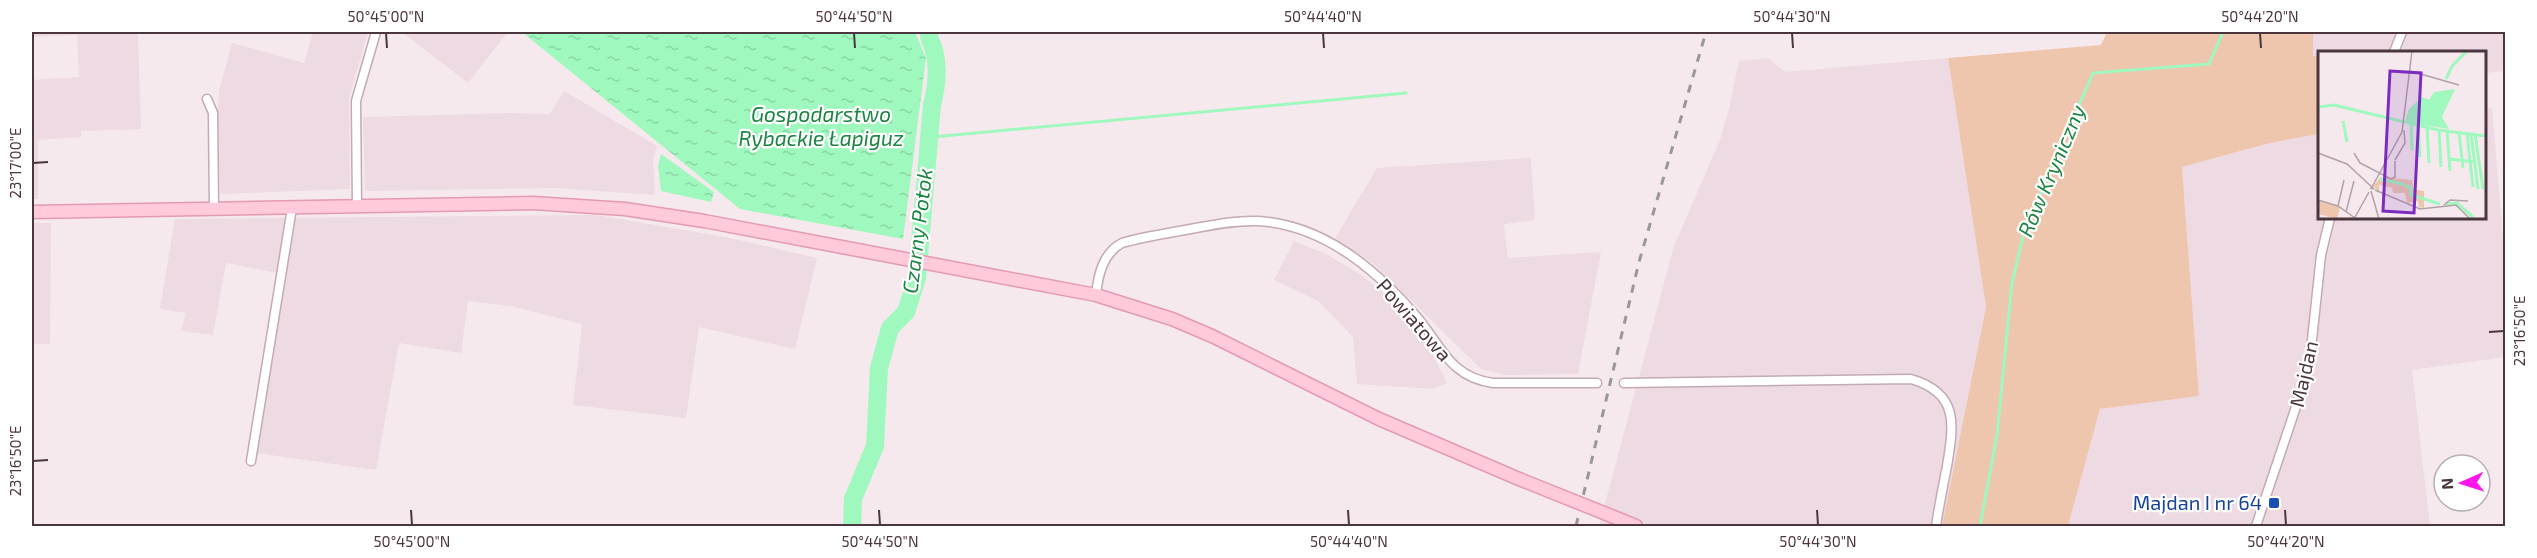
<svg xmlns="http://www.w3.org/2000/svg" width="2537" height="558" font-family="'Exo 2',sans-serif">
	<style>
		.residential { fill: #eedae2 }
		.grass { fill: #eec6ae }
		.water { fill: url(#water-ripples) }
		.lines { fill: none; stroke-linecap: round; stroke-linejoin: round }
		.stream { stroke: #9ff8be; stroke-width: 3 }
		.river { stroke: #9ff8be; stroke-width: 18 }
		.street-casing { stroke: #c3aab4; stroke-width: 11 }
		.secondary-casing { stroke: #e49ab2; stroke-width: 15 }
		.street { stroke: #fff; stroke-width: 8 }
		.secondary { stroke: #ffcada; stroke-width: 12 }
		.rail { stroke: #989898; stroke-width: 3; stroke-dasharray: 8 8; stroke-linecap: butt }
		.secondary-bridge-casing { stroke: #e49ab2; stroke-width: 15; stroke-linecap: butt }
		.secondary-bridge { stroke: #ffcada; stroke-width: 12 }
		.ticks { fill: none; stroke: #4b363f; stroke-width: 2 }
		.transit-dot { fill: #1a4fb4; stroke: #fff; stroke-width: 2 }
		.labels { text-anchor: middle; stroke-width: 4.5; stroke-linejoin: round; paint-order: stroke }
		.street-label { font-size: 20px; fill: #4b363f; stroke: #fff }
		.transit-label { font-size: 20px; fill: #164399; stroke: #fff; text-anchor: end }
		.water-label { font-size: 21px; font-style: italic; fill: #1c8542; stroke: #fff }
		.inset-river { fill: none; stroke: #9ff8be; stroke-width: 3 }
		.inset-road { fill: none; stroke: #b2a1a7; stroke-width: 1.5 }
		.view { fill: #7b2cbf; fill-opacity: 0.15; stroke: #7b2cbf; stroke-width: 3 }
		.inset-edge { fill: none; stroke: #4b363f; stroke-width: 3 }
		.neatline { fill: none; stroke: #4b363f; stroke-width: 2 }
		.ticks-label { font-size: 15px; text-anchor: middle; fill: #4b363f }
	</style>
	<defs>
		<pattern id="water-ripples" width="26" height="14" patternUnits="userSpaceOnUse" patternTransform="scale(1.5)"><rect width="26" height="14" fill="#9ff8be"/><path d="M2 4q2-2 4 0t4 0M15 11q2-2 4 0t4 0" fill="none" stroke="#8ad5a4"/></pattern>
	</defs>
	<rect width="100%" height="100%" fill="#f6e9ed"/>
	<path class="residential" d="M32,32h101l5,3 3,94 -60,2v6l-43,3v59h-6v-119l47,-3 -2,-42 -45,2z
		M313,32h55l-19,66 1,91 -130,5 -3,-72 2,-31 13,-48 72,20z
		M402,32h102l2,2 -38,49z
		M2313,32h192v39l-20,2 -1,-21h-77v-2l-87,2 -1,4h-6z
		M1768,58l17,14 163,-14 38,249 -44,219h-343l75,-280 46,-106 9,-31 10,-48z
		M564,91l93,55 -4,14 2,35 -100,-7 -190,3 -2,-74 148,-4 39,1z
		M2492,108l13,153v96l-93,13 18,156h-362l32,-117 99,-13 -17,-229 88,-24 49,-9 1,84h164l1,-109z
		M1531,158l4,62 -31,4 4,34 93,-6 -23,122 -72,1 -25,-6 -106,-104 -40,-27 42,-70z
		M596,215l134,23 87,20 -22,91 -96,-22 -13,91 -113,-13 9,-81 -71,-18 -43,-5 -7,52 -62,-10 -23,127 -120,-17 27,-179 -57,-11 -13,72 -32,-4 5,-18 -26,-4 15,-90z
		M32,223h19l-1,121h-18z
		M1294,241l32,13 37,22 30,25 31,35 23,47 -15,6 -75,-5 -4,-47 -35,-36 -44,-21z"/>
	<path class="grass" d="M2107,32h206v24h6v78l-49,9 -88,24 17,229 -99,13 -32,117h-126l44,-219 -38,-249 153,-13z"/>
	<path class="water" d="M522,32h393l11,26 -23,181 -163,-30z
		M661,154l53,38 -3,10 -50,-11 -3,-25z"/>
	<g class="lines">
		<path class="stream" d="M924,32l3,5
			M933,137l473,-44
			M1980,526l17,-91 15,-152 12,-51 69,-159 116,-9 14,-32"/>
		<path class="river" d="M852,526l1,-27 22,-53 4,-78 11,-40 16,-16 11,-34 15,-173c5,-19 7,-36 2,-55 -2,-7 -6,-11 -5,-18"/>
		<defs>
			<path id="street" d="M2394,52l8,-20
				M207,99l6,14 1,96
				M357,206l-1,-105 20,-69
				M1096,295c2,-20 7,-42 26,-52 20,-6 42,-9 63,-13 23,-4 48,-10 72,-9 65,3 120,49 160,96 25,30 33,60 76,66h104
				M1624,383l287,-4c48,14 43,45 36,87 -4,20 -8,40 -11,60
				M251,461l41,-253
				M2256,526l53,-158 12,-113 9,-37"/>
			<path id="secondary" d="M32,212l501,-9 92,6 79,12 392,74 76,24 40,17 167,83 140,60
				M1604,513l32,13"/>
		</defs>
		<use href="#street" class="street-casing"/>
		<use href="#secondary" class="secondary-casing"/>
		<use href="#street" class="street"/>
		<use href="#secondary" class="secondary"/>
		<path class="rail" d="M1576,526l63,-264 67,-230"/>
		<defs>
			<path id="secondary-bridge" d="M1519,479l85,34"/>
		</defs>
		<use href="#secondary-bridge" class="secondary-bridge-casing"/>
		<use href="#secondary-bridge" class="secondary-bridge"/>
	</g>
	<path class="ticks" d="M386,33l1,15M854,33l1,15M1323,33l1,15M1792,33l1,15M2260,33l1,15M33,163l15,-1M2489,332l15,-1M33,461l15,-1M411,510l1,15M879,510l1,15M1348,510l1,15M1817,510l1,15M2285,510l1,15"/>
	<rect class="transit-dot" x="2268" y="497" width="12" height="12" rx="3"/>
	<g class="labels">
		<g class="street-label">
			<text transform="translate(1414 320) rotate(49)" y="7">Powiatowa</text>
			<text transform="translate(2304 374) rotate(-77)" y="7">Majdan</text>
		</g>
		<g class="transit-label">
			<text x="2262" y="510">Majdan I nr 64</text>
		</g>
		<g class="water-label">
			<text x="821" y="122">Gospodarstwo<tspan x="821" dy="24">Rybackie Łapiguz</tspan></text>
			<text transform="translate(2052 171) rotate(-67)" y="7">Rów Kryniczny</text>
			<text transform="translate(918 231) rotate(-83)" y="7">Czarny Potok</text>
		</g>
	</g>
	<g transform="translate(2318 51)">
		<rect width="168" height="168" fill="#f6e9ed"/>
		<path d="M63,126l31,3 1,9 11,2v17l-5,-1 -1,-6 -11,2 -2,-10h-12l-1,-5 -13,-3v7l-6,-6z" fill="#eec6ae"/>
		<path d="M0,149l22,7 -3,12 -19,-5z" fill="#eec6ae"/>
		<path d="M137,38l-13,28 7,12 -44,-7 4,-13 13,-12 7,3 5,-8z" fill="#9ff8be"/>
		<path class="inset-river" d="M128,28l6,-13 15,-15M0,56l16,-2 104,25 48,6M25,70l4,21M93,73l1,26M100,74l2,32M109,75l2,37M121,78l2,38M129,79l3,41M141,81l4,36M149,82l6,54M153,83l7,55M157,83l8,55M132,108l25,3M62,128l22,5 9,4v7l29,9M128,153l11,-1 16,14"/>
		<path class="inset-road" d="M92,20l49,14M0,102l29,11 27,25 -4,-1M36,102l6,10 31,16 4,-2v-16M77,109l10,-17 -1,-13M54,136l30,-55 10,-81M57,139l45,19 36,-4 14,14M53,140l8,28M0,149l20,6 17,12M126,154l6,-5 18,1M20,155l6,-26M28,161l8,-31M36,168l15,-27"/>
		<path class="view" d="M72,20l31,2 -7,140 -31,-2z"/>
		<rect width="168" height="168" class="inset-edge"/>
	</g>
	<rect width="2537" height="558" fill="none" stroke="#ffffff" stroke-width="66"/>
	<g transform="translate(2462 483) rotate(267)"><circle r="28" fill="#ffffff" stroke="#b7afb2" stroke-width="1.5"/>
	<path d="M0-4.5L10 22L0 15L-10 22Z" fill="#ff17eb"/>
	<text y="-9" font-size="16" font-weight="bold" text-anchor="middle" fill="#4b363f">N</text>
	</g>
	<rect x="33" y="33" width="2471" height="492" class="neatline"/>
	<g class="ticks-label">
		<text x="386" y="22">50°45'00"N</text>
		<text x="854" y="22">50°44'50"N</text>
		<text x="1323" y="22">50°44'40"N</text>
		<text x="1792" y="22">50°44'30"N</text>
		<text x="2260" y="22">50°44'20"N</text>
		<text transform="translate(16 163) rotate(-90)" y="5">23°17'00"E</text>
		<text transform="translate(2520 331) rotate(-90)" y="5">23°16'50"E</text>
		<text transform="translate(16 461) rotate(-90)" y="5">23°16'50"E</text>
		<text x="412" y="547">50°45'00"N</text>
		<text x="880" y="547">50°44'50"N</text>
		<text x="1349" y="547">50°44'40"N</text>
		<text x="1818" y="547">50°44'30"N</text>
		<text x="2286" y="547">50°44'20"N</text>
	</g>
</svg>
